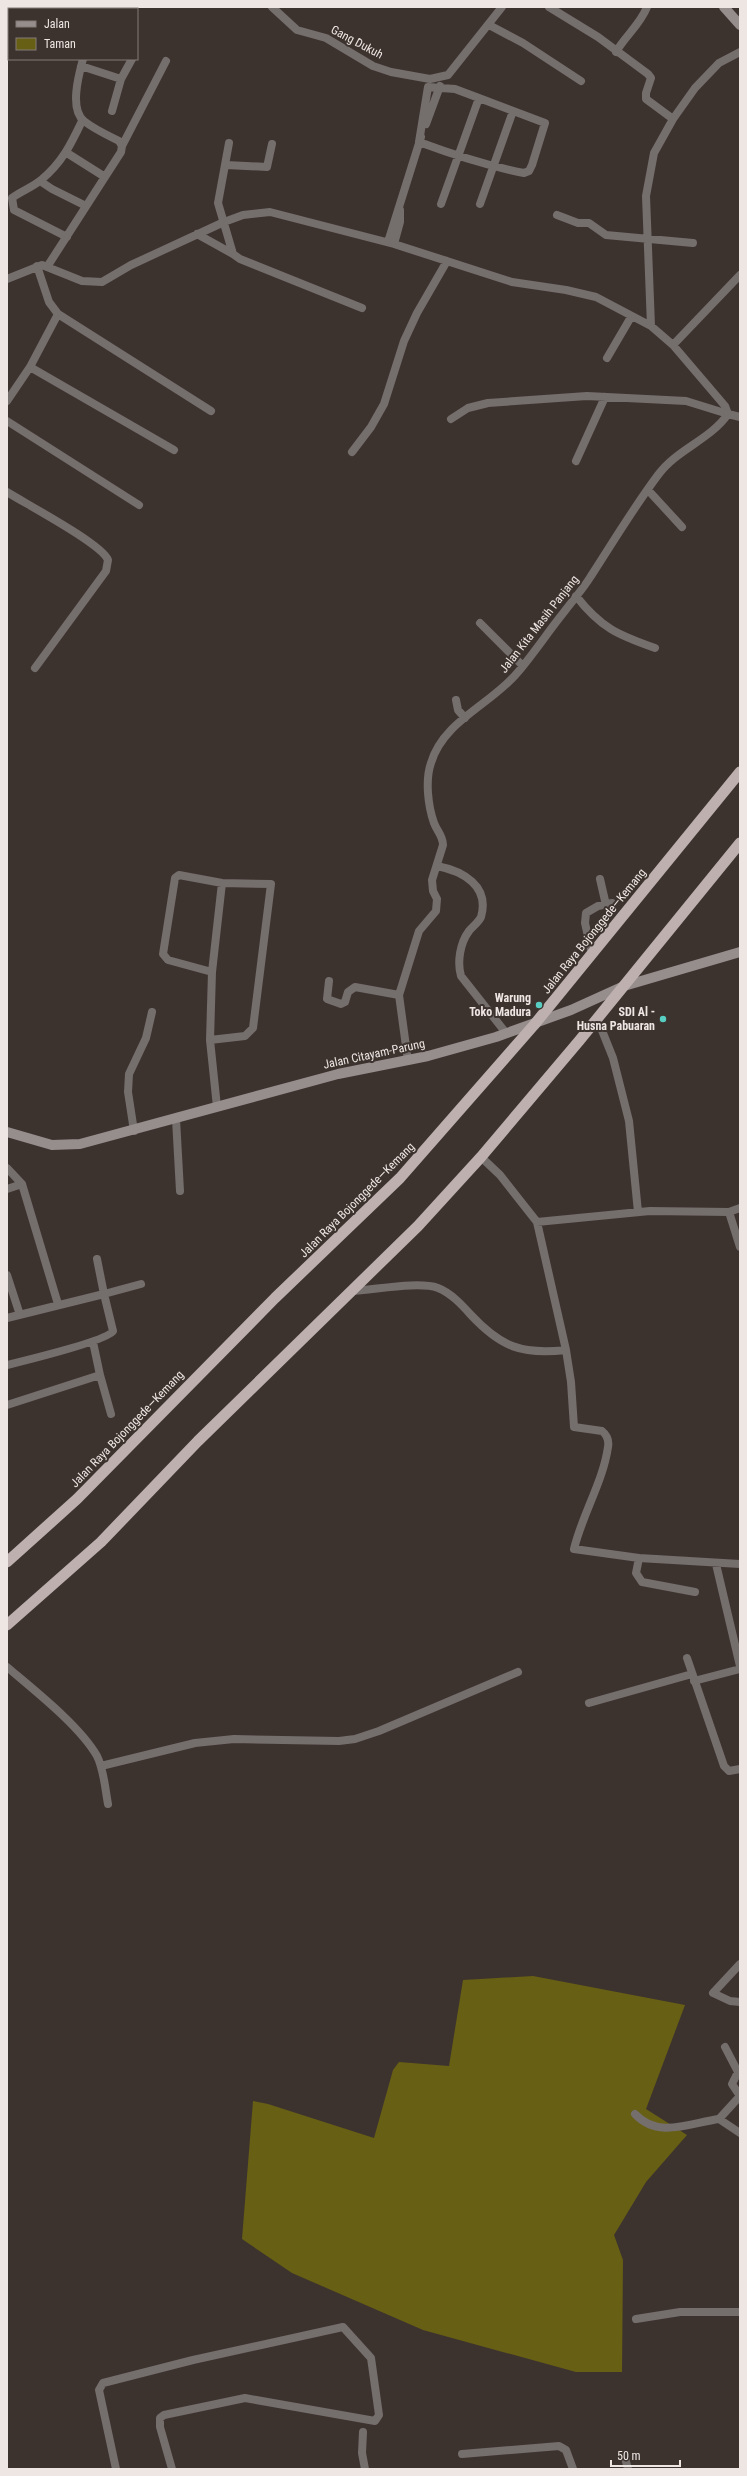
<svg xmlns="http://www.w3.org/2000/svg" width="747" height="2476" font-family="'Roboto Condensed',sans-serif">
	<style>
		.green { fill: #675f14 }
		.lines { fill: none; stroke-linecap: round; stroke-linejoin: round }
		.minor { stroke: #746e6d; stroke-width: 8 }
		.secondary { stroke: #968d8d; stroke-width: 10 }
		.trunk { stroke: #bdb0af; stroke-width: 11 }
		.poi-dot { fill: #57cec1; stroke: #3d332e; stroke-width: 1.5 }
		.labels { text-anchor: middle; stroke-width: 4; stroke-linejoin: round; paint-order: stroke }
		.street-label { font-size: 12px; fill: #ede6e3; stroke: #3d332e }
		.poi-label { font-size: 12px; font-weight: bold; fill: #ede6e3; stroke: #3d332e; text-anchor: end }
	</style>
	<rect width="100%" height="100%" fill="#3d332e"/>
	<path class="green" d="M533,1976l152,29 -39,104 41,26 -41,47 -32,53 9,25 -1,112h-46l-153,-42 -131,-57 -50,-34 11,-138 15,3 106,34 19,-68 6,-8 50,4 14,-86z"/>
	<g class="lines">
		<path class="minor" d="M272,7l25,23 29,8 47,28 18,6 39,7 18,-4 54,-68
			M549,7l49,30 50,37 3,4 -5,15v6l27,20
			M99,9l1,-2
			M489,25l34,18 58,38
			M616,52c9,-16 24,-27 31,-45
			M740,52l-21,11 -24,25 -22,31 -19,34 -8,43 5,130 22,19 52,61 3,8 12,3
			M81,66l40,13 11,-20
			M112,111l9,-32
			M426,124l14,-38
			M229,143l-11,60 15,51 7,5 122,49
			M122,146l44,-85
			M67,153l38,24
			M226,165l41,2 5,-23
			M40,181l12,8 34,17
			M441,204l38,-106 66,25 -13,42 -3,6 -5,2c-36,-7 -70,-18 -105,-31l9,-55 27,2 24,9
			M480,204l33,-93
			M557,215l21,8h11l17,12 87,8
			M197,234l36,20
			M67,237l-53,-27 -2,-12c9,-7 21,-11 29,-18 21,-17 30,-36 41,-59
			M388,242l33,-105
			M394,244l6,-22v-12
			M37,266l12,36 9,12 153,97
			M47,267l74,-115 1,-6 -3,-5c-12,-6 -25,-12 -35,-20 -15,-12 -5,-47 -1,-62
			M7,279l35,-14 40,16 20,1 29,-17 93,-43 19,-7 27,-3 124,32 118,38 54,8 30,7 55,29
			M673,345l67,-70
			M607,358l24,-41
			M30,367l144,83
			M7,401l23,-34 28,-53
			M7,421l132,84
			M352,452l19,-25 13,-23 20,-63 13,-28 30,-52
			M576,461l29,-64
			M648,490l34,37
			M7,492c19,12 95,52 101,68l-2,11 -71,97
			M576,596c25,32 42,39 79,52
			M480,623l43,43
			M456,700l2,10 7,8
			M437,866c26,5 53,20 44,51 -2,5 -9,10 -12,14 -9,12 -12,31 -8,45l45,57
			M600,879l6,26
			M592,955l-7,-32 1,-10 12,-7 14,-3
			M329,981l-2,18 14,5 4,-2 3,-10 7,-5 44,8
			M597,1018l16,40 16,63 9,91
			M210,1040l35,-4 8,-8 18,-144 -49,-1 -43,-8 -4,3 -12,76 5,6 44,12
			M408,1061l-9,-66 20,-64 17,-20 1,-12 -4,-8 -1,-11 11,-35c0,-9 -6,-14 -9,-22 -6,-17 -9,-43 -3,-60 12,-42 61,-59 87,-91 16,-19 30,-40 46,-60 9,-12 19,-23 27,-36 22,-34 43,-69 67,-101 19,-26 52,-35 70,-61l-42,-13 -99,-5 -99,7 -20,5 -17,11
			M217,1107l-7,-67 2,-68 10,-89
			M176,1119l4,72
			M134,1131l-6,-39 1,-18 17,-36 6,-26
			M481,1157l19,18 37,47 29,128 5,32 3,45 28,4c5,4 7,10 6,16 -5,35 -26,68 -34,102l65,9 101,6
			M7,1168l15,16
			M7,1189l15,-5 36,120
			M740,1208l-11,4 11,35
			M537,1222l113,-11 79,1
			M97,1259l7,35 37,-10
			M7,1275l13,40
			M351,1291c24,-1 67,-10 87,-3 13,5 24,17 33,27 30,32 51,40 95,35
			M7,1318l97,-24 9,37c-6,10 -90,30 -106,34
			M100,1375l11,39
			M7,1405l93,-30 -7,-33
			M639,1558l-3,15 6,9 53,10
			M716,1564l24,102
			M687,1658l37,108 5,5 11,-2
			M7,1667c27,23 73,59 90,89 7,14 8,32 11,48
			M694,1681l46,-12
			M589,1703l103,-29
			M101,1766l94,-23 39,-4 105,2 16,-2 24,-8 139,-59
			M740,1964l-27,29 17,8 10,1
			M725,2047l13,25 -6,12 8,12
			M635,2114c23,25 55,9 84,5l21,14
			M719,2119l21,-23
			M636,2319l44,-7h60
			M363,2432l-1,21 3,16
			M462,2454l97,-8 7,4 7,19
			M625,2458l3,11
			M116,2469l-17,-79 4,-7 90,-23 150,-33 28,31 8,57 -4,6 -130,-23 -81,17 -4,3v9l12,42"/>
		<path class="secondary" d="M724,7l16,18
			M7,1132l45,13 28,-1 258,-70 90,-18 68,-19 75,-27 53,-24 116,-34"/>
		<path class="trunk" d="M7,1562l70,-63 198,-201 125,-120 134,-153 206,-253
			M7,1625l94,-83 97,-101 220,-215 63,-69 98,-116 161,-198"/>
	</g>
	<g class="poi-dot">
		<circle cx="539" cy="1005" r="4"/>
		<circle cx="663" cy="1019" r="4"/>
	</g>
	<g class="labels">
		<g class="street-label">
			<text transform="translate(357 42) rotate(28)" y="4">Gang Dukuh</text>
			<text transform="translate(539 624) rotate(-52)" y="4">Jalan Kita Masih Panjang</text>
			<text transform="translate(594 931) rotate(-51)" y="4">Jalan Raya Bojonggede—Kemang</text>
			<text transform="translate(374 1054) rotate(-12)" y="4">Jalan Citayam-Parung</text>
			<text transform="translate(357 1200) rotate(-45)" y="4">Jalan Raya Bojonggede—Kemang</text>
			<text transform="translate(127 1429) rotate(-46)" y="4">Jalan Raya Bojonggede—Kemang</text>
		</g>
		<g class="poi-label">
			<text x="531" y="1002">Warung<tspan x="531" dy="14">Toko Madura</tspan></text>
			<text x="655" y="1016">SDI Al -<tspan x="655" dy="14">Husna Pabuaran</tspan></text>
		</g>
	</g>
	<rect width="747" height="2476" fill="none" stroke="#ede6e3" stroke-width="16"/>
	<rect x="8" y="8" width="130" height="52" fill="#3d332e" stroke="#837b76"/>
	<rect x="16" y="21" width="20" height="6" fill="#968d8d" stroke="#837b76"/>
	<text x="44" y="28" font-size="12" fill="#ede6e3">Jalan</text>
	<rect x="16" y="38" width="20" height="12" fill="#675f14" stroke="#837b76"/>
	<text x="44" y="48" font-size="12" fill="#ede6e3">Taman</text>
	<path d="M611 2460v6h69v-6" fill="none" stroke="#ede6e3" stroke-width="2"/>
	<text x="617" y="2460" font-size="12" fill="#ede6e3" stroke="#3d332e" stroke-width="3" paint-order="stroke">50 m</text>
</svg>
